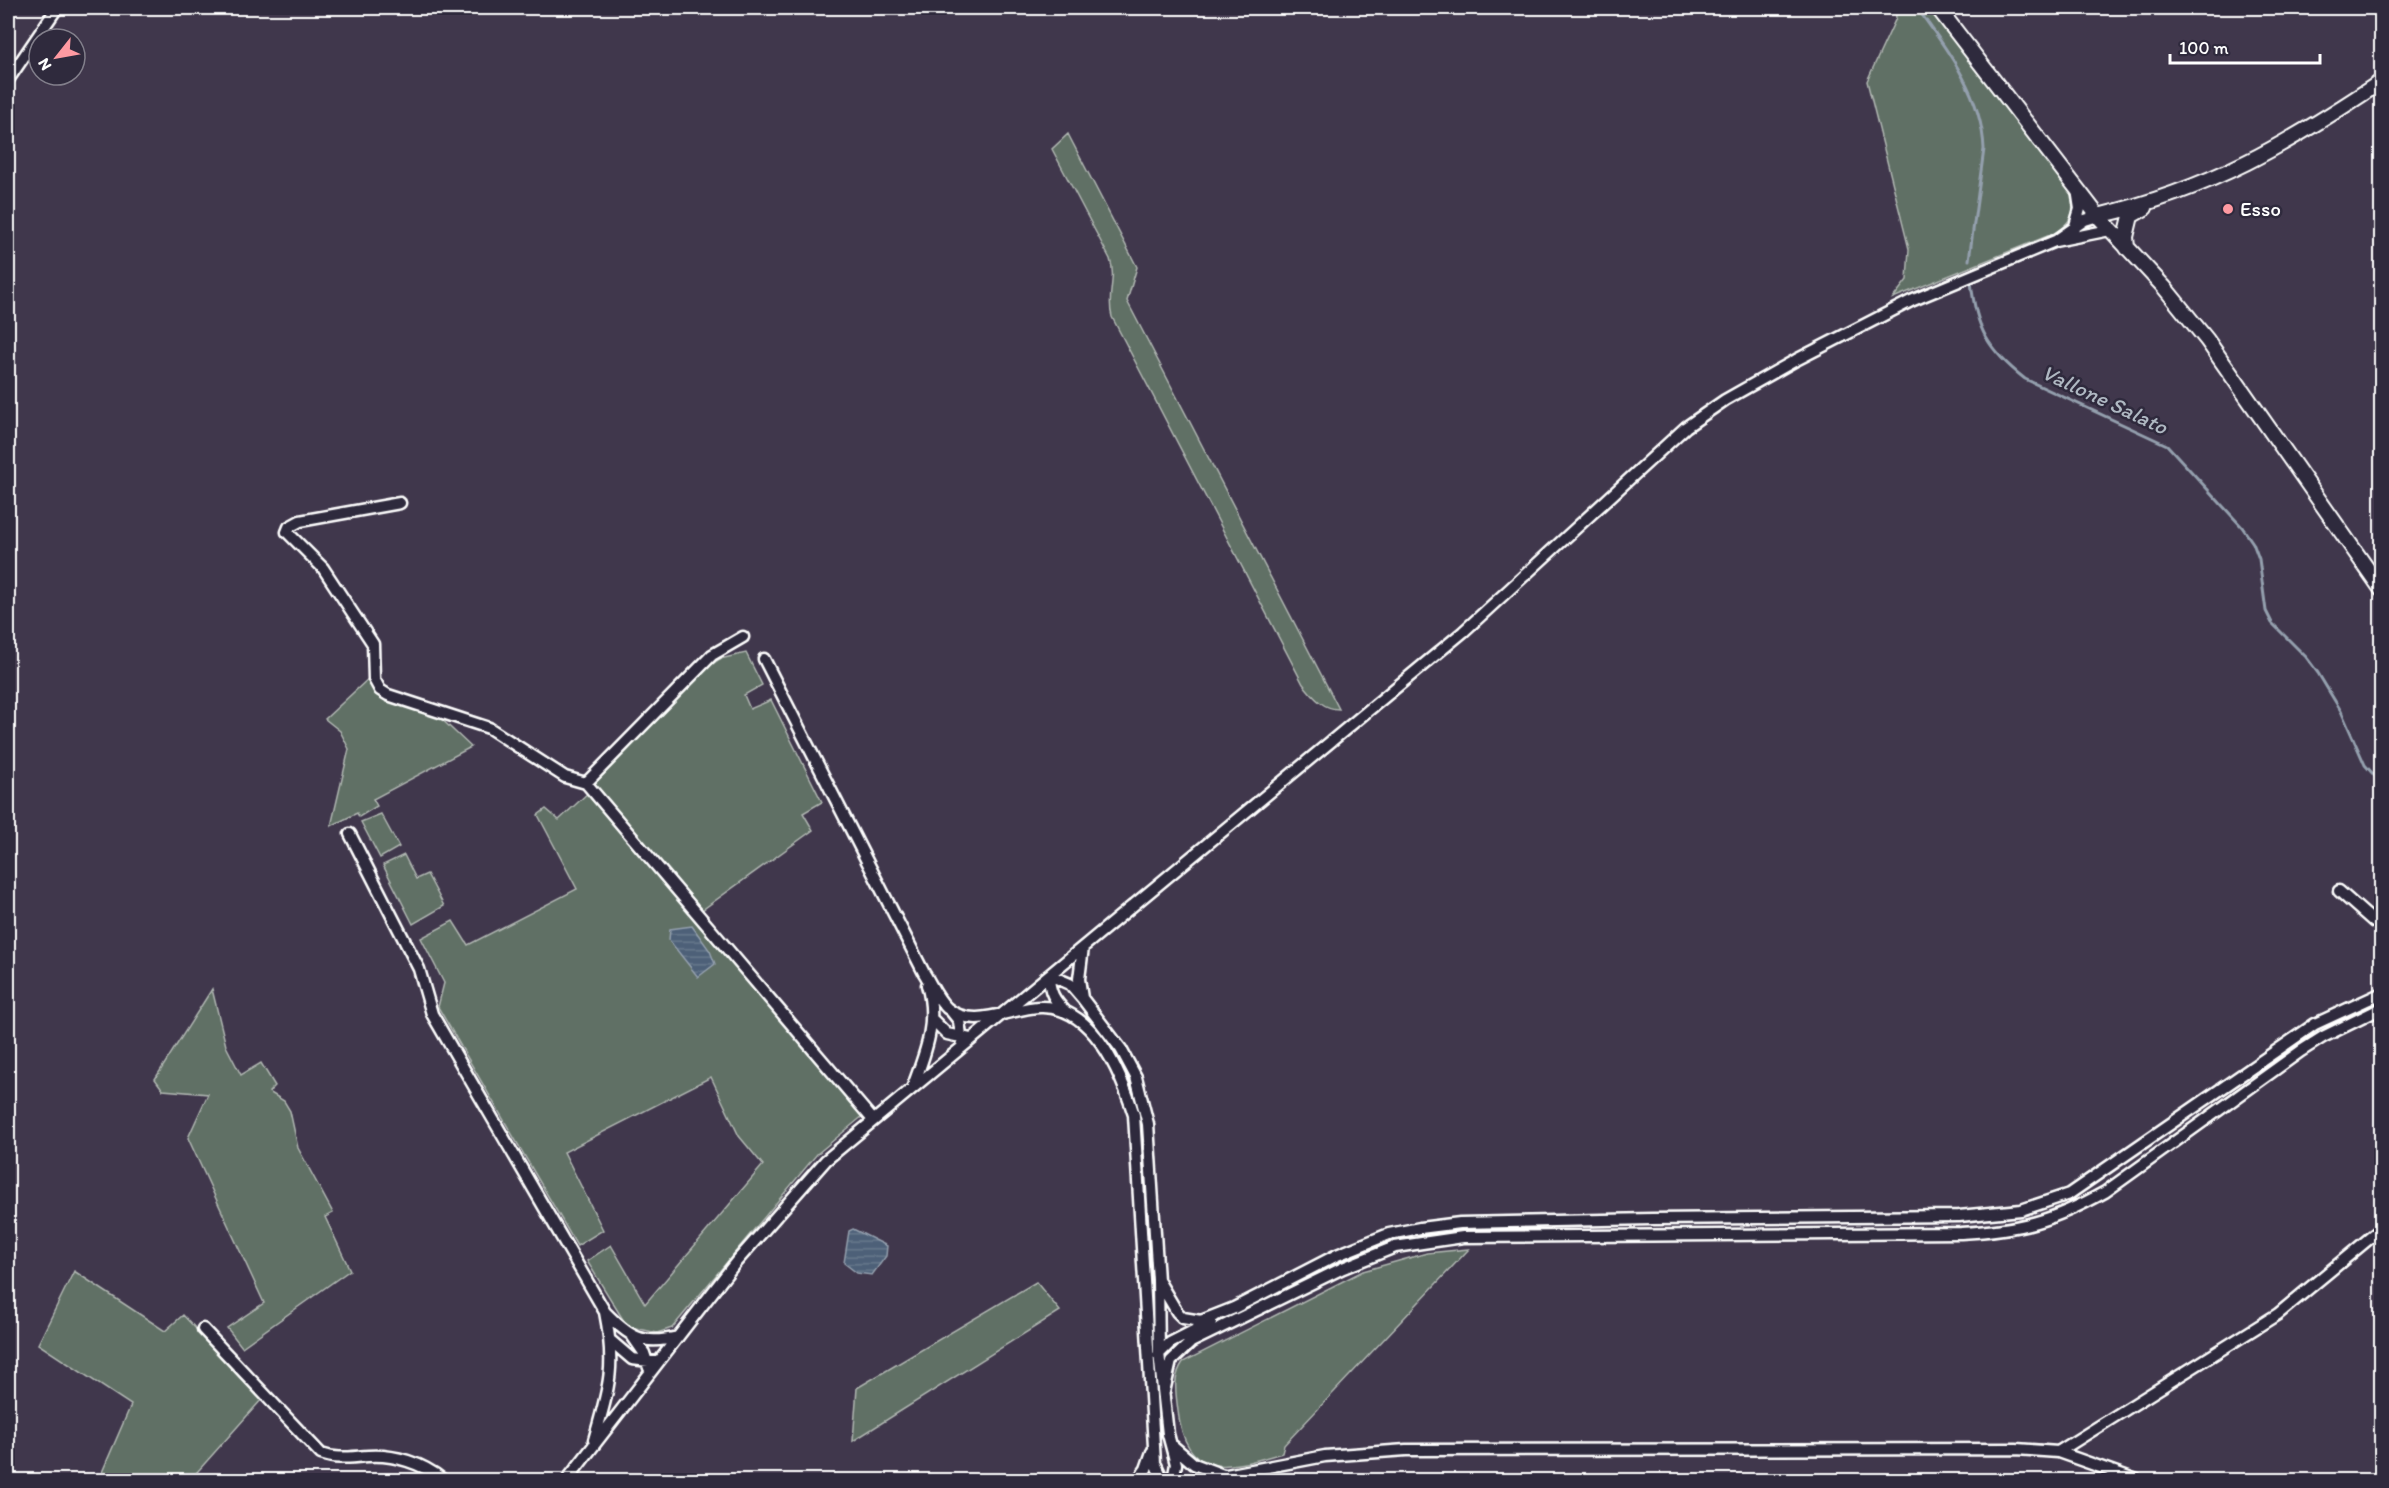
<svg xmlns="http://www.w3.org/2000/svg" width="2389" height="1488" font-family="Itim,sans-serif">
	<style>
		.green { fill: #606f65; stroke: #b0b7b2; stroke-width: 1.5 }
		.water { fill: url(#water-rules); stroke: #94a0ae; stroke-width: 1.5 }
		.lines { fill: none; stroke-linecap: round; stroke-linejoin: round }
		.stream { stroke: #94a0ae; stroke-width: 3 }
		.minor-casing { stroke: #fff; stroke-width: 15 }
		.major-casing { stroke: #fff; stroke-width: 18 }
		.minor { stroke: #2f2a3d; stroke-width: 10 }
		.major { stroke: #2f2a3d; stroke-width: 14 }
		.poi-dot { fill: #ff9aa2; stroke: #2f2a3d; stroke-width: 2 }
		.labels { text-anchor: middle; stroke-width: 5; stroke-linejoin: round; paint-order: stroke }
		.poi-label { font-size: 21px; fill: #fff; stroke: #2f2a3d; text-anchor: start }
		.water-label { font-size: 22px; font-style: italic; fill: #afb8c2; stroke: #2f2a3d }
	</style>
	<defs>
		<pattern id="water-rules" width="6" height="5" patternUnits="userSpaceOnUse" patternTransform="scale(1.5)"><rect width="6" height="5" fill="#4d6178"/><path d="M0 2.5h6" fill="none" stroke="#68798c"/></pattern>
	</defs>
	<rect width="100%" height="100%" fill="#40374c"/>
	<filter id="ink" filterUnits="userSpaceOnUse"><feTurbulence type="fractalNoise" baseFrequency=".0167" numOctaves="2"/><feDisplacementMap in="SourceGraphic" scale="12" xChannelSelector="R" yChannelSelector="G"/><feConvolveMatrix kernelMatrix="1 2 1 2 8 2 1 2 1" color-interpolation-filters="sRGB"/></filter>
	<g filter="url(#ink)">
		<path class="green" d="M1895,8h35l142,187c3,20 -1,27 -17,38l-162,65 14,-18 2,-31 -42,-168 29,-63z
			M1068,134l69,133 -10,34 212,408c-17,0 -26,-13 -36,-25l-191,-367c-6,-21 5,-38 -2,-58l-58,-110z
			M746,653l16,32 -18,10 6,14 21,-9 51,102 -19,11 10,17 -111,80 -108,-126 111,-115 15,-10z
			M368,679l9,15 59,20 35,33 -98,52 4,7 -18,11 -2,-4 -26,13 18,-77 -9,-18 -15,-12z
			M590,791l274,324 -47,39 -145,174 -15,5 -30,-7 -40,-65 24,-16 34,59 118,-139 -24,-29 -28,-59 -147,75 39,78 -26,16 -139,-239 6,-24 -23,-45 32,-17 15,24 109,-56 -39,-74 8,-6 13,11z
			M381,814l18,33 -19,11 -19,-36z
			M404,855l12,24 11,-5 17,32 -31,18 -30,-59z
			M212,989l14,57 15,29 20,-12 14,23 -6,6 15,9 6,10 8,37 35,65 -8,4 25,53 -108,77 -15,-19 37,-25 -76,-165 20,-44 -45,-4 -8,-11z
			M1469,1249l-185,196 -2,8c-51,15 -96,30 -104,-42 -2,-18 -6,-33 5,-49l180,-91 64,-18z
			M74,1271l91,60 18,-16 79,84 -72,81h-84l-6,-3 31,-72 -93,-61z
			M1036,1282l24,29 -207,130 4,-53z"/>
		<path class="water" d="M692,926l18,25 5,13 -17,13 -29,-37 1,-11z
			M853,1229l34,17 -1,10 -14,19 -15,-2 -13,-10 5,-32z"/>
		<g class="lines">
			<path class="stream" d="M1917,8c30,41 65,87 67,141l-15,111
				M1971,282c5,47 17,68 54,97l142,66 75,82 11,16 6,16 7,52 6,12 34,34 12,16 23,38 24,54 17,19"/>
			<defs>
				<path id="minor" d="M8,80l49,-72
					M2075,226l5,-17 -3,-20
					M2058,239l27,-19 13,-4
					M400,503l-100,18 -11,6 -2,5 36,36 50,76 1,35 6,11 8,5 101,33 76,49 21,6 287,337
					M764,659l160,314c7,11 13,26 23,35 27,23 64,-1 94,-1 53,-1 80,67 93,108l21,348 8,17
					M586,783l126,-128 31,-18
					M350,834l69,135 13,45 173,298c25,25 36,34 73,25
					M2339,891l35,31 8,3
					M1083,947l-4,32 3,19 39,51 15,28 12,47 10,156 1,73 9,81 8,30 -3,16
					M951,1011l8,10 3,22
					M1066,1012c-12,-12 -17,-20 -17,-37l21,9 12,14
					M933,1020l14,14 23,5
					M913,1086c13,-34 25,-65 14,-101
					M1158,1280l19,32 6,6 18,3 33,-13 103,-53 52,-21 31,-6 40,-5 192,-4 307,-3 62,-6 48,-16 246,-170 67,-31
					M203,1329l118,125c16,6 30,3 47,2 25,-2 55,7 75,24
					M633,1337l11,16 5,15
					M611,1341l21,18 25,3
					M1158,1355l12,-12 41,-21
					M1164,1392l7,-31 20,-19 152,-74 52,-21 68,-10 498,-4c59,-3 92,-12 144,-41l196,-141 22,-14 59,-29
					M594,1440c15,-52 22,-73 11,-128
					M1173,1446l21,18 29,11
					M2058,1452l220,-138 104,-86
					M567,1480l169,-218 90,-102 637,-528 223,-205 39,-27 71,-40 115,-59 144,-60 55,-11
					M1138,1480l8,-11 6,-17
					M1200,1480l125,-24 81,-6 610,-1 42,3 79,28"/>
				<path id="major" d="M1938,8l160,208 66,71 43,53 175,250
					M2098,216c111,-26 190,-72 284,-135
					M2127,248l-1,-11 5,-21 14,-8"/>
			</defs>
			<use href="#minor" class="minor-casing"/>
			<use href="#major" class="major-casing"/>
			<use href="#minor" class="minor"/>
			<use href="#major" class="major"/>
		</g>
	</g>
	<circle class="poi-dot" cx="2228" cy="209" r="6"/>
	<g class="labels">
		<g class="poi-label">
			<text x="2240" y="216">Esso</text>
		</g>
		<g class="water-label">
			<text transform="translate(2105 399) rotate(25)" y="8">Vallone Salato</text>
		</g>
	</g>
	<rect width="2389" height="1488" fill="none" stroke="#2f2a3d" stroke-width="30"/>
	<rect x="15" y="15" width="2359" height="1458" fill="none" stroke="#fff" stroke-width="2" filter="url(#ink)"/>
	<g transform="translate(57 57) rotate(239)"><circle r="28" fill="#2f2a3d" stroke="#827f8b" stroke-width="1.5"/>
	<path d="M0-4.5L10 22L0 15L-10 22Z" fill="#ff9aa2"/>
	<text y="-9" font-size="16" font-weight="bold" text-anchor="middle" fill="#ffffff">N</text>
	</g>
	<path d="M2170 54v9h150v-9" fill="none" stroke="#ffffff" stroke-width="3"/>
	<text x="2179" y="54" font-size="18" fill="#ffffff" stroke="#2f2a3d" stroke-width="4.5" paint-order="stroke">100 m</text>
</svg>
